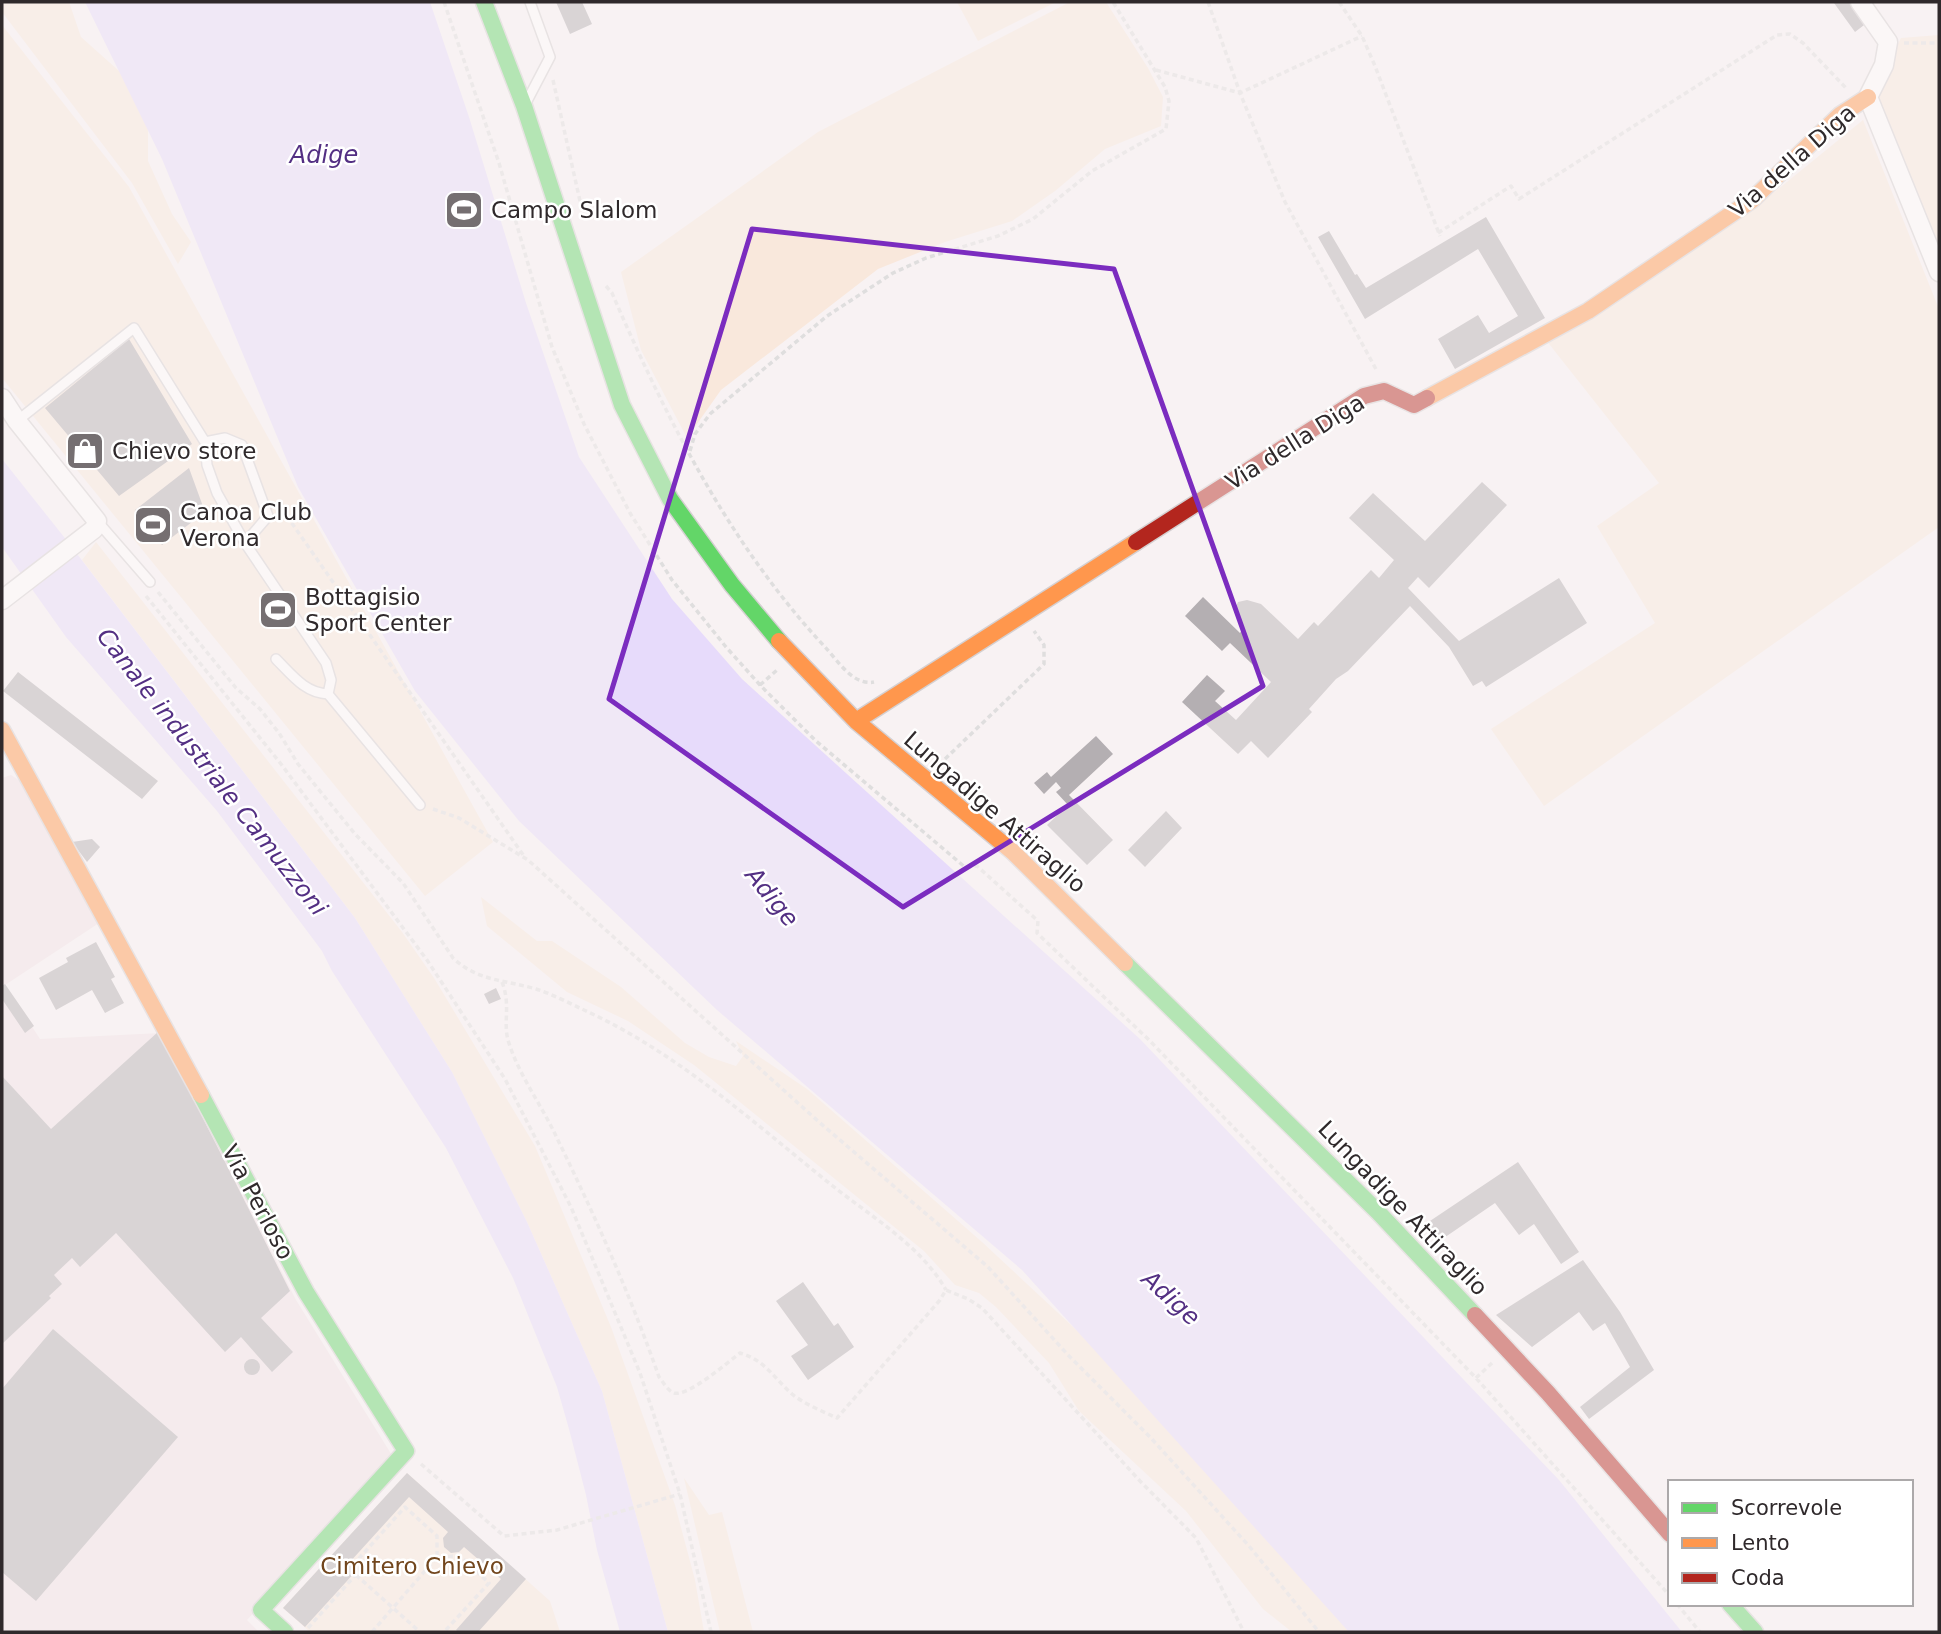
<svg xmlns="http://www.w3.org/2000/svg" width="1941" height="1634" font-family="'DejaVu Sans',sans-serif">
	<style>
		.built { fill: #f1e2e6 }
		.green { fill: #f9e8dc }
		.water { fill: #e7dbfb }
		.building { fill: #b4afb2 }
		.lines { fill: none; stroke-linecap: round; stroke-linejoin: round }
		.lane-casing { stroke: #d5d0d1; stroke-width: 12 }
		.street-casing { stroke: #d5d0d1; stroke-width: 21 }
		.fast-casing { stroke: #d5d0d1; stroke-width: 19 }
		.slow-casing { stroke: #d5d0d1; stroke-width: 19 }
		.jam-casing { stroke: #d5d0d1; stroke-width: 19 }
		.path { stroke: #dfdede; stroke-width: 3.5; stroke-dasharray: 5 3.5; stroke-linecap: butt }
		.lane { stroke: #fefdfd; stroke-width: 9 }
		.street { stroke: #fefdfd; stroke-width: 18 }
		.fast { stroke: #63d668; stroke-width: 16 }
		.slow { stroke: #ff974d; stroke-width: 16 }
		.jam { stroke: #b3261e; stroke-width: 16 }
		.marked { fill: none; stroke: #7b2cbf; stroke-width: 5; stroke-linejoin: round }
		.labels { text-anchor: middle; stroke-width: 5; stroke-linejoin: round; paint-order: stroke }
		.street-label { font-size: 23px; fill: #2f292b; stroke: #fff }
		.poi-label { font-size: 23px; fill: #2f292b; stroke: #fff; text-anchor: start }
		.park-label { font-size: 23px; fill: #72461d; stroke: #fff }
		.water-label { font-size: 24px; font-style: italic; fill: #532f83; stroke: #fff }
	</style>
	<rect width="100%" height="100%" fill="#f8f2f3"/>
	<path class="built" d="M11,775l15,10 73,138 -94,62 35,54 121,-6 135,267 97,157 -146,163 12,12h-257v-854z"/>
	<path class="green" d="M2,2h67l12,35 47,42 20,45v37l24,53 19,28 -13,22 -46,-81 -130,-171z
		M957,2h99l-78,39z
		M1070,2h36l42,66 15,29 -2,29 -56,23 -50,42 -43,30 -67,21 -67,27 -157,121 -34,48 -46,-88 -20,-78 197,-140z
		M2,25l127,162 364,655 -68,54 -423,-518z
		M1939,35v223l-65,-166 27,-54z
		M1863,120l76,189v218l-395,279 -53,-77 164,-106 -58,-97 62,-43 -117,-148 203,-119z
		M96,542l306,390 32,46 101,168 76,181 64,178 20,75 9,52h-36l-66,-241 -75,-169 -75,-150 -97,-154 -273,-358z
		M481,897l56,44h15l69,46 64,56 24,14 27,9 7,-10 -7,-15 71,48 175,153 117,109 259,281h-66l-29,-23 -77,-98 -107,-100 -30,-48 -53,-56 -17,-14 -24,-8 -31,-34 -230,-186 -66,-44 -61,-29 -80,-66z
		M407,1473l143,128 10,31h-250l-27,-24z
		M684,1478l25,37 13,-3 31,120h-33z"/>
	<path class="water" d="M85,2h345l39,115 57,186 53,154 93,142 70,80 398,360 419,441 123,152h-333l-327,-362 -305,-260 -198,-189 -104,-130 -117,-204 -136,-328z
		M2,459l66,83 287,376 97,154 75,150 75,169 66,241h-48l-23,-82 -11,-55 -17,-66 -12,-42 -44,-109 -67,-130 -114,-177 -10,-20 -105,-140 -151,-174 -64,-90z"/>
	<path class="building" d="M556,2h26l10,22 -22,10z
		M1836,2h18l14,20 -13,10 -21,-29z
		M1486,217l59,101 -90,51 -17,-30 40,-24 11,18 29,-17 -40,-67 -113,70 -47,-82 11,-6 26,44 2,-1 9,14z
		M129,339l63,105 -73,52 -74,-88z
		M189,468l16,44 -43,33 -27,-35z
		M1482,482l25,23 -78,83 -11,-11 -10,11 51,53 100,-63 28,45 -101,64 -4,-6 -9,5 -24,-39 -39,-41 -62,65 -12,8 -27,30 3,3 -44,46 -17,-17 -13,13 -56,-52 25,-27 18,16 -10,10 21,19 35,-38 -41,-39 -8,8 -37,-35 18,-19 37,36 2,-3 -8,-19 4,-9 9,-2 14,4 37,35 16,-17 4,4 53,-56 8,8 15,-18 -45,-42 24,-25 52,48z
		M18,672l140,109 -16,18 -139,-108z
		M1096,736l17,18 -44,41 44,45 -26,25 -40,-40 21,-20 -12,-13 5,-4 -5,-6 -12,12 -10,-11 13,-11 4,5z
		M1166,811l16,17 -37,39 -17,-17z
		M92,839l8,8 -13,15 -15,-20z
		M96,942l19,35 -4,2 13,24 -19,10 -13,-23 -36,20 -17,-32 29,-16 -2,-4z
		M5,984l29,42 -9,7 -23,-34v-13z
		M496,988l5,11 -12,5 -5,-10z
		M159,1031l131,260 -29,27 32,34 -21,20 -31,-35 -16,15 -109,-119 -36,34 -8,-9 -18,17 8,9 -13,12 2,2 -49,46v-268l49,53z
		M1518,1162l61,90 -18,12 -27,-40 -15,11 -24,-32 -57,39 -14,-17z
		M1583,1260l37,52 34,58 -65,49 -9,-12 50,-40 -25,-44 -12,8 -14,-19 -47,35 -36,-32z
		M803,1282l31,44 4,-3 16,24 -46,33 -17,-24 17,-11 -32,-44z
		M53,1329l125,108 -142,164 -34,-29v-183z
		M244 1367a8 8 0 1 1 16 0a8 8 0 1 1-16 0Z
		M407,1473l119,106 -48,53h-20l-2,-2 45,-51 -37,-32 -5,5 -8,1 -7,-6 -1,-9 5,-6 -39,-35 -60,66 8,7 -52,57 -22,-19z"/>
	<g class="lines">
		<defs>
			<path id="lane" d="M527,101l23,-44 -20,-55
				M17,421l117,-93 71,114 2,23 10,28 28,50 81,120 5,17 -3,14c-23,-1 -36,-19 -52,-35
				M205,442l20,-4 17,7 26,71 -23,27
				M97,521l53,61
				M328,694l92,111"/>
			<path id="street" d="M1860,2l28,40 -4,23 -16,32 71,175
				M2,398l15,23 80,100 -3,8 -92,71"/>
			<path id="fast" d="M484,2l40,104 98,299 48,94 62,86 47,56
				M1125,963l253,249 97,103
				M201,1095l105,197 100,159 -145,159 24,22
				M1730,1604l25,28"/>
			<path id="slow" d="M1427,398l161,-87 164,-111 88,-85 28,-18
				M779,641l77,80 157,131 112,111
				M856,721l280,-179
				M2,730l199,365"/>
			<path id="jam" d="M1136,542l228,-146 20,-5 30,14 13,-7
				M1475,1315l73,78 122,141"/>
		</defs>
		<use href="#lane" class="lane-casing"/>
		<use href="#street" class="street-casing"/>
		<use href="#fast" class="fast-casing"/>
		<use href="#slow" class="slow-casing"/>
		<use href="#jam" class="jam-casing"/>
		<path class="path" d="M444,2l55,161 53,184 32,77 46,89 42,67 54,67 34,38 56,56 150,127 11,-2 61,55 -1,12 112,107 327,338 194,218
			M1208,2l32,91 45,109 92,169
			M1339,2l23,34 13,30 65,170
			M1904,43h35
			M1156,70l84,23 122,-57
			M553,80l29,130
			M1438,233l73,-47 8,13 258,-164 13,-1 13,9 43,45
			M606,286l6,7c55,127 118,252 213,354 13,14 28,39 49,35
			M690,451l5,-17 15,-20 117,-98 66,-43 33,-15 72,-22 35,-17 59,-48 74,-42 3,-28 -4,-14 -52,-85
			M282,509l244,350
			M158,592l78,96 24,21 19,24 19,31 57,70 48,49 50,75c24,23 52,22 83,31 16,5 33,14 48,21 94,43 170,113 250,177 38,30 88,60 112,103
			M146,596l135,168 146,196 78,119 66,128 69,166 40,121 31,138
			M760,685l17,-15
			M945,759l99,-95v-19l-10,-14
			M433,809l26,9 69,42 291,262 169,145 80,88 82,82 99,109 70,86
			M502,982c9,23 1,39 6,58 10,34 33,64 48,96 38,78 74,158 103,241 4,5 9,14 15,16 14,4 54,-31 66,-40 25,7 34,25 52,41 12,10 30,17 45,24l103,-118 6,-10 22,9 14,9 158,173 56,57 48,94
			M1476,1378l17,-16
			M421,1464l83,72 53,-6 123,-36
			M356,1575l64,57
			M1677,1604l23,28
			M308,1628l52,-58 -6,-6 51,-57 32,29v21l23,-1 29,27 -45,49
			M372,1632l65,-75"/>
		<use href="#lane" class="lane"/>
		<use href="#street" class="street"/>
		<use href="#fast" class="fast"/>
		<use href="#slow" class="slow"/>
		<use href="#jam" class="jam"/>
	</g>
	<path d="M0 0H1941V1634H0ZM752,229l362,40 149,417 -360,221 -294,-208z" fill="#f8f2f3" fill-opacity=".55" fill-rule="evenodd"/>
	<path class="marked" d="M752,229l362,40 149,417 -360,221 -294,-208z"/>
	<defs>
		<symbol id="stadium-square" viewBox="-11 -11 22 22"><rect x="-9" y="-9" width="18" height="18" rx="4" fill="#756f71" stroke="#fff"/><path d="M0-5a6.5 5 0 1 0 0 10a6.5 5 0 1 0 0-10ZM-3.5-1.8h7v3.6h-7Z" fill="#fff"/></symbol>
		<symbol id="shop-square" viewBox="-11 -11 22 22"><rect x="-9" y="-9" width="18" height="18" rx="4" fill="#756f71" stroke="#fff"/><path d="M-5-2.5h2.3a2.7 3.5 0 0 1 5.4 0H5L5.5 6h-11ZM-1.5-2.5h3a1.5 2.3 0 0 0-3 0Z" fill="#fff"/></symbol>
	</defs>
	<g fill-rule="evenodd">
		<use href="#stadium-square" x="442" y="188" width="44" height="44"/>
		<use href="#shop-square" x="63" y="429" width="44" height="44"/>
		<use href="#stadium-square" x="131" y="503" width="44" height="44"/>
		<use href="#stadium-square" x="256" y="588" width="44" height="44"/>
	</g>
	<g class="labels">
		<g class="street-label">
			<text transform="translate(1792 161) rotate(-41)" y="8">Via della Diga</text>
			<text transform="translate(1295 442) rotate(-32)" y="8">Via della Diga</text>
			<text transform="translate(995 812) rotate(41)" y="8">Lungadige Attiraglio</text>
			<text transform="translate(258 1202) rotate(62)" y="8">Via Perloso</text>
			<text transform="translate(1403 1208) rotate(46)" y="8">Lungadige Attiraglio</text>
		</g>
		<g class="poi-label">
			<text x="491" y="218">Campo Slalom</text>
			<text x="112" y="459">Chievo store</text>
			<text x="180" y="520">Canoa Club<tspan x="180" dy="26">Verona</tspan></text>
			<text x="305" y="605">Bottagisio<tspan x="305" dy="26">Sport Center</tspan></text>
		</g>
		<g class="park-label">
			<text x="412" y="1574">Cimitero Chievo</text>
		</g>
		<g class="water-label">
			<text x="324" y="163">Adige</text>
			<text transform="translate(212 772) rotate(52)" y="8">Canale industriale Camuzzoni</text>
			<text transform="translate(772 897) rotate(51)" y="8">Adige</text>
			<text transform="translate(1171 1298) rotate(42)" y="8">Adige</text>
		</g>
	</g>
	<rect width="1941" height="1634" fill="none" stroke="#2f292b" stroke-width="7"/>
	<rect x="1668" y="1480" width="245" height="126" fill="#ffffff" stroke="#aca9aa" stroke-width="2"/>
	<rect x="1682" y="1503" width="35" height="10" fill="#63d668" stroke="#aca9aa" stroke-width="2"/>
	<text x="1731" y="1515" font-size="21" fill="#2f292b">Scorrevole</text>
	<rect x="1682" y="1538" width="35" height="10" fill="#ff974d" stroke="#aca9aa" stroke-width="2"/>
	<text x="1731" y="1550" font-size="21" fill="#2f292b">Lento</text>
	<rect x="1682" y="1573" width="35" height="10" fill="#b3261e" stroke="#aca9aa" stroke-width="2"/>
	<text x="1731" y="1585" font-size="21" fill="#2f292b">Coda</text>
</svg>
